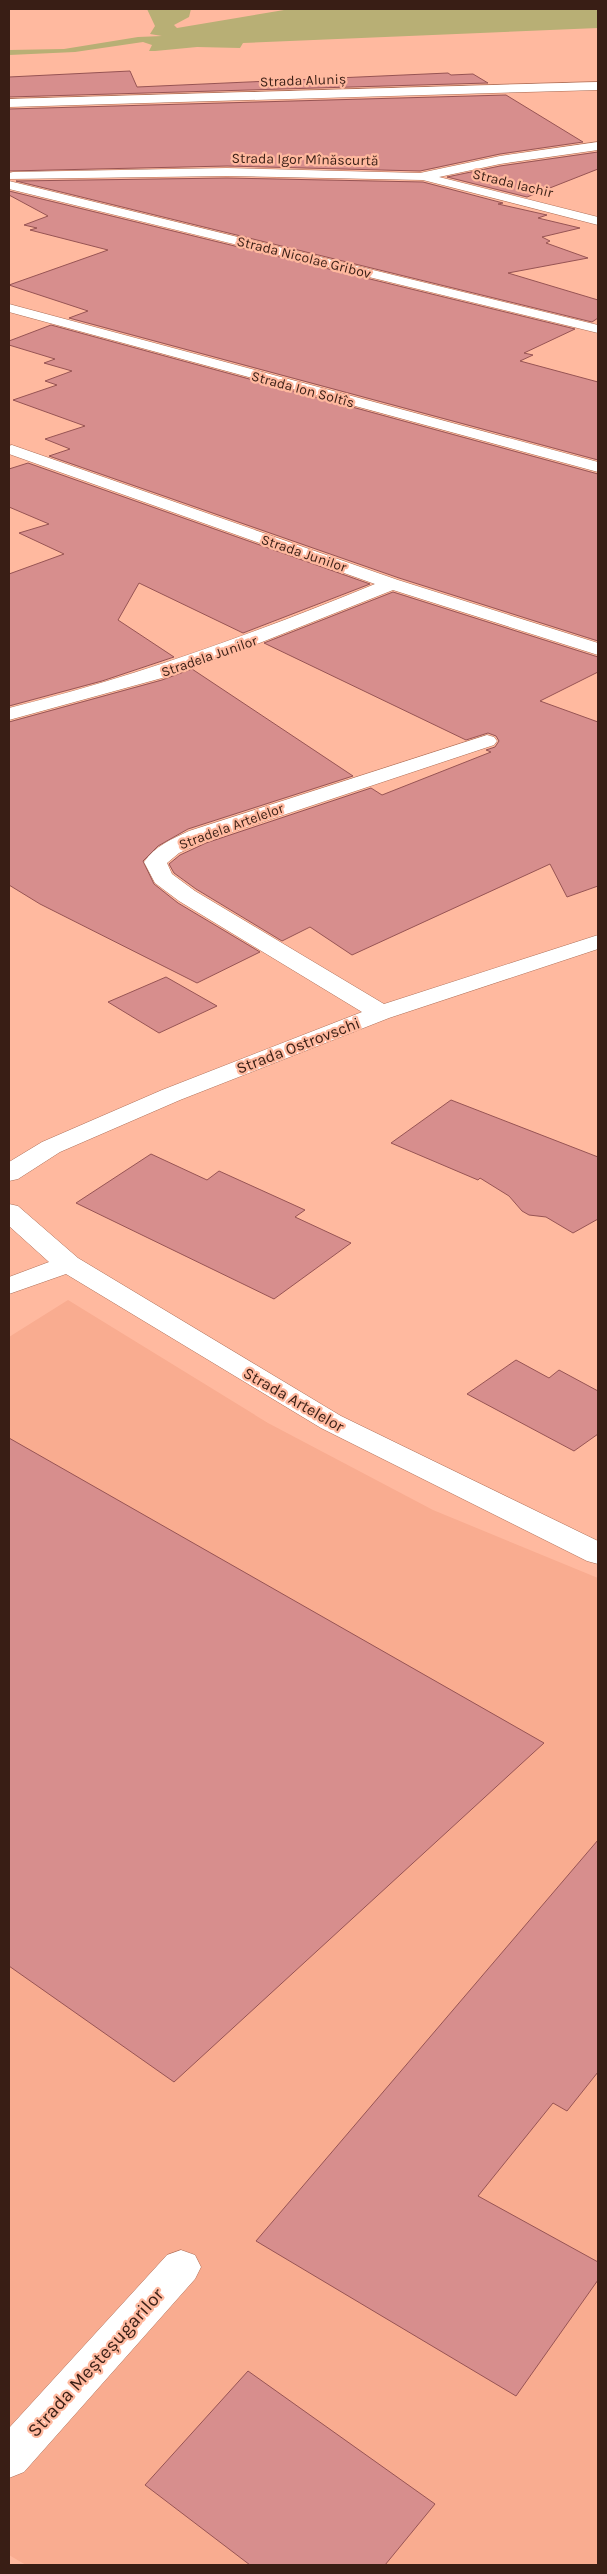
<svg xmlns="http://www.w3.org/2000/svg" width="607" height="2574" font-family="Karla,sans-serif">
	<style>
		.built { fill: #f9ac90 }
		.green { fill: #b8af75 }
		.building { fill: #d78e8d; stroke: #975454 }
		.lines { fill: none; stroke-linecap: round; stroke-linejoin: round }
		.minor-casing { stroke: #ae6e56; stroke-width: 1 }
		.minor { fill: #fff; fill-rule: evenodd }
		.labels { text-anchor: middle; stroke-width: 4.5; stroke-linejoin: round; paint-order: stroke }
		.far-street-label { font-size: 14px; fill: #391e15; stroke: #ffb99f }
		.street-label { font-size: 16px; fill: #391e15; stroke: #ffb99f }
		.near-street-label { font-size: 19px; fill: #391e15; stroke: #ffb99f }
	</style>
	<rect width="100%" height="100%" fill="#ffb99f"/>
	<path class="built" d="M68,1300l200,123 165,87 165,68v987h-572l-17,-10v-1218z"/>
	<path class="green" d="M147,9h44l-2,8 -15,8 3,3 113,-19h308v19l-355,15 -3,5 -43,-1 -42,4h-6l3,-6 -9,-3 -68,10 -66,3v-5l55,-1 74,-12 24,-1 -12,-2 5,-8z"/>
	<path class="building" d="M130,71l7,16 311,-14 3,2 22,-1 15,9 -479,14v-20z
		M506,95l77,47 -83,12 -80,17 -193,-5 -218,5v-62z
		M598,152v17l-71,28 -80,-20 53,-11z
		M227,178l196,4 80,21 -5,1 49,11 -9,3 42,10 -38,9 8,4 -4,2 42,15 -80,15 90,27v18l-6,4 -576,-141z
		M9,191l566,138 -51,24 9,2 -13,6 78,21v78l-529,-142 19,-7 -79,-26 99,-35 -78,-20 7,-2 -13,-3 24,-9 -39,-21z
		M51,325l547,149v167l-199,-63 -350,-122 21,-7 -25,-10 40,-13 -72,-26 44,-15 -12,-4 27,-10 -28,-8 11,-4 -46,-14v-4z
		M28,463l342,121 -127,49 -104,-50 -21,37 56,37 -72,24 -93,25v-132l55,-20 -45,-21 30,-9 -40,-17v-38z
		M393,592l205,65v15l-58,29 58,21v164l-31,11 -17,-33 -198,91 -42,-28 -28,14 -86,-52 -22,-16 -5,-9 11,-9 26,-12 165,-55 11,7 109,-43 -5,-2 9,-3 4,-6 -3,-5 -8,-3 -22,7 -202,-97z
		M192,669l161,107 -165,53 -30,17 -15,15 11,23 24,19 82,49 -63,31 -157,-79 -31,-19v-163l153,-42z
		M166,977l51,29 -58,27 -51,-31z
		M451,1100l147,57v62l-25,14 -27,-16 -17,-2 -7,-4 -13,-15 -29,-18 -2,2 -87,-37z
		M151,1154l56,26 12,-9 86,39 -10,7 56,26 -77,56 -198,-96z
		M516,1360l33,18 10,-8 39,21v43l-24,17 -107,-57z
		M9,1438l535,305 -370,339 -165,-116z
		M598,1840v232l-31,39 -14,-8 -75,93 120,66v18l-82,116 -260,-155z
		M248,2371l187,133 -50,61h-135l-105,-80z"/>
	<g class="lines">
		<defs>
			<path id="minor" d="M598,82v8l-589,17v-8z
				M598,142v8l-98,14 -61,13 159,40v8l-175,-45 -196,-4 -218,3v-6l4,-1 214,-4 193,5 80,-17z
				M9,181l589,144v8l-589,-144z
				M9,304l589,158v10l-589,-160z
				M12,445l386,135 200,63v12l-205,-65 -136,54 -95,34 -153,42v-12c126,-31 246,-75 366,-124l-366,-130v-8z
				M487,735l7,2 3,4 -3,4 -289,96 -26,12 -12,10 5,11 23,17 189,113 214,-69v14l-209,69 -209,82 -120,52 -42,27 -9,2v-19l33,-20 120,-52 200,-78 -183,-111 -24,-18 -11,-21c11,-16 28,-23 45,-31z
				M9,1204l9,2 60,52 263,158 257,125v23l-11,-3 -266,-133 -255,-154 -57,20v-17l40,-15 -40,-36z
				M181,2250l14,5 6,12 -6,12 -171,193 -15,6v-50l158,-173z"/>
		</defs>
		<use href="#minor" class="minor-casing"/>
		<use href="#minor" class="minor"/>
	</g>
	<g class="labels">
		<g class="far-street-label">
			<text transform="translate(303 80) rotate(-2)" y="5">Strada Aluniș</text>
			<text transform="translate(305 159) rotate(1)" y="5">Strada Igor Mînăscurtă</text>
			<text transform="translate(513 183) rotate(14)" y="5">Strada Iachir</text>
			<text transform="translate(304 257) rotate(14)" y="5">Strada Nicolae Gribov</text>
			<text transform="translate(303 389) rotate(15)" y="5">Strada Ion Soltîs</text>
			<text transform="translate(304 553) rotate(19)" y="5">Strada Junilor</text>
			<text transform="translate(209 656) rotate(-19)" y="5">Stradela Junilor</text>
			<text transform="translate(231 826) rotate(-20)" y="5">Stradela Artelelor</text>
		</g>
		<g class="street-label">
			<text transform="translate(298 1045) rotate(-21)" y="6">Strada Ostrovschi</text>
			<text transform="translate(294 1399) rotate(30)" y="6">Strada Artelelor</text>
		</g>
		<g class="near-street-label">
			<text transform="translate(95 2362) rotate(-48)" y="7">Strada Meșteșugarilor</text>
		</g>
	</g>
	<rect width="607" height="2574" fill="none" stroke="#391e15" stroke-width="20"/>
</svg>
